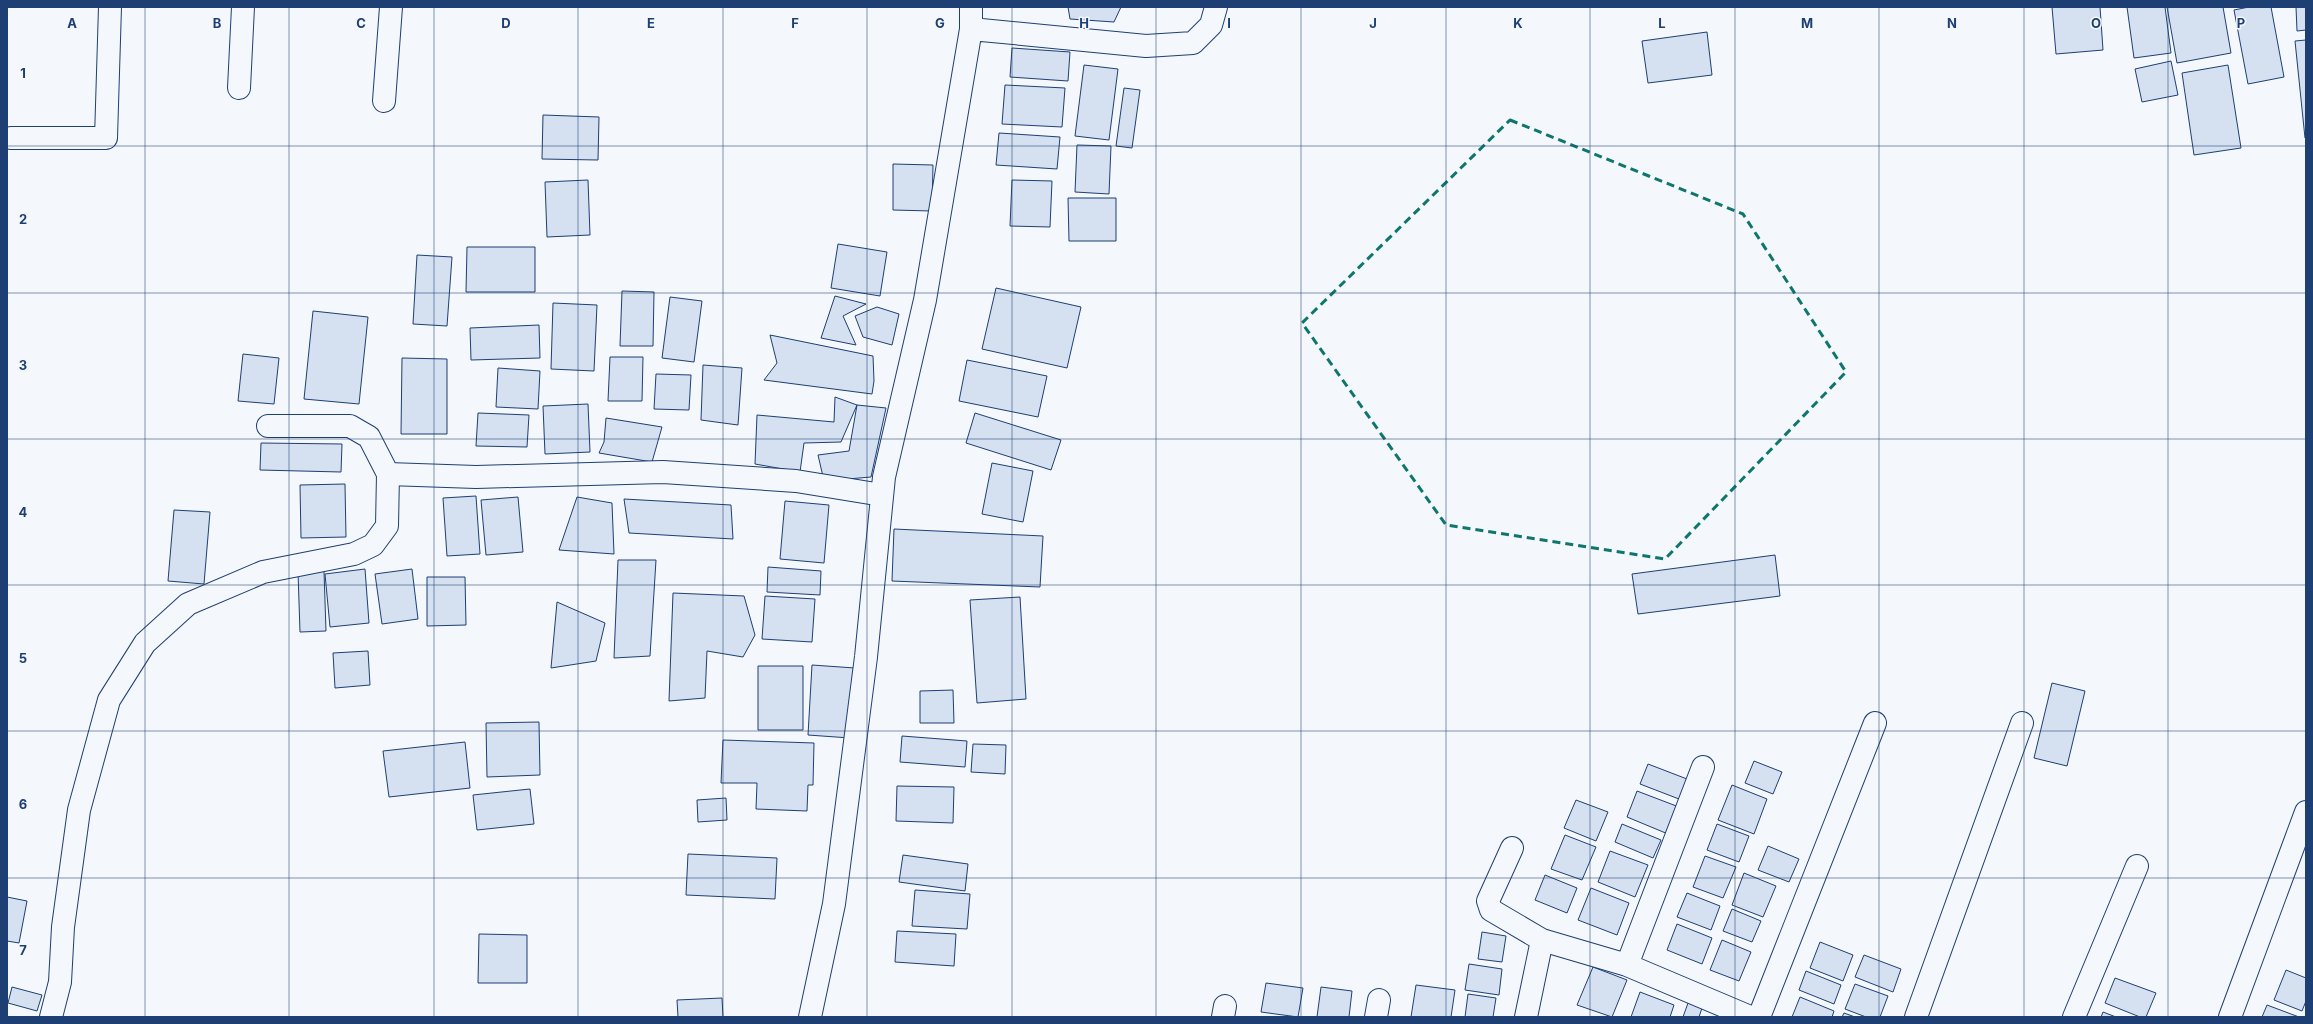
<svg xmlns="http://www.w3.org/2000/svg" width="2313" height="1024" font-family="Inter,sans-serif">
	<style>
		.building { fill: #d5e0f0; stroke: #1d3f73 }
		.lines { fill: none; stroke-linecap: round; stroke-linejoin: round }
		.minor-casing { stroke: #1d3f73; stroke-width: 24 }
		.minor { stroke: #f4f7fb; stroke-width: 22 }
		.marked { fill: none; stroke: #0f766e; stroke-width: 3; stroke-dasharray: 8 5; stroke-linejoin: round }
		.grid { fill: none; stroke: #1d3f73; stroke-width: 1; stroke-opacity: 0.55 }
		.grid-label { font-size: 13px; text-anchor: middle; font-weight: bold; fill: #1d3f73; stroke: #f4f7fb; stroke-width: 3; stroke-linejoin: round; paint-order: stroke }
	</style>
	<rect width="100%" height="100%" fill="#f4f7fb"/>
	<path class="building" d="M1068,7h53l-7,15 -44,-3z
		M2052,7h48l3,43 -47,4z
		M2127,7h38l6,46 -37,5z
		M2167,7h56l8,46 -54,10z
		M2249,7h22l13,70 -36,7 -14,-74z
		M2296,7h10v23l-9,1z
		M1707,32l5,43 -64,8 -6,-42z
		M2306,40v98h-1l-10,-97z
		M1012,48l58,4 -2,29 -58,-4z
		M2171,61l7,34 -36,7 -7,-33z
		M1084,65l34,4 -9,71 -34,-4z
		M2228,65l13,83 -47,7 -12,-82z
		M1005,85l60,3 -3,39 -60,-3z
		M1124,88l16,2 -8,58 -16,-2z
		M543,115l56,2 -1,43 -56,-1z
		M999,133l61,4 -3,32 -61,-4z
		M1077,145l34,1 -2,48 -34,-2z
		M893,164l40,1 -1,46 -39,-1z
		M588,180l2,55 -43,2 -2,-55z
		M1012,180l40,1 -2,46 -40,-1z
		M1068,198h48v43h-47z
		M838,244l49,8 -7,44 -49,-8z
		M467,247h68v45h-69z
		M417,255l35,2 -5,69 -34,-2z
		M996,288l85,19 -14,61 -85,-19z
		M622,291l32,1 -1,54h-33z
		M835,296l31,8 -23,12 13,29 -35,-7z
		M670,297l32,4 -8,61 -32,-4z
		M553,303l44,2 -3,66 -43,-2z
		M877,307l22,7 -7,31 -29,-8 -8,-21z
		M313,311l55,6 -9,87 -55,-5z
		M539,325l1,33 -69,2 -1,-32z
		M770,335l103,21 1,25 -2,13 -108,-14 13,-17z
		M243,354l36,4 -5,46 -36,-3z
		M610,357h33l-1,44h-34z
		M402,358l45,1v75h-46z
		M967,360l80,16 -9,41 -79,-16z
		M703,365l39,3 -4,57 -37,-5z
		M498,368l42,3 -2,38 -42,-2z
		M656,374l35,1 -2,35 -35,-1z
		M835,397l22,8 -16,37 -37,1 -4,29 -45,-8 2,-49 77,7z
		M588,404l2,48 -45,2 -2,-48z
		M857,405l29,3 -15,69 -47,4 -6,-26 31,-4z
		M478,413l51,2 -2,32 -51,-1z
		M975,413l86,27 -10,30 -85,-27z
		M606,418l56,9 -10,35 -53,-9 5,-11z
		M261,443l81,1 -1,28 -81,-2z
		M992,463l41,8 -10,51 -41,-8z
		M345,484l1,53 -45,1 -1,-53z
		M476,496l4,58 -33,2 -4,-58z
		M518,497l5,55 -37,3 -5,-55z
		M577,497l35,6 2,51 -55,-4z
		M624,499l107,6 2,34 -104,-6z
		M785,501l44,4 -5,58 -44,-4z
		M174,510l36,2 -6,72 -36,-3z
		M894,529l149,7 -3,51 -148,-6z
		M1775,555l5,41 -142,18 -6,-40z
		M618,560h38l-6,96 -36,2z
		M768,567l53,4 -1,24 -53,-3z
		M365,569l4,54 -39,4 -5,-53z
		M412,569l6,50 -36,5 -7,-50z
		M324,571l2,60 -26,1 -2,-60z
		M427,577h38l1,48 -39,1z
		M673,593l71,3 11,39 -12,22 -36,-6 -2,47 -36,3z
		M765,596l50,3 -3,43 -50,-3z
		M1020,597l6,102 -49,4 -7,-103z
		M557,602l48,21 -9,38 -45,7z
		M368,651l2,34 -35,3 -2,-35z
		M812,665l43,3 -5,70 -42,-3z
		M758,666h45v64h-45z
		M2052,683l33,8 -18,75 -33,-8z
		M953,690l1,33h-34v-32z
		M539,722l1,53 -53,2 -1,-54z
		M902,736l65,5 -2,26 -65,-5z
		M723,740l91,3 -1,42h-5l-1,26 -51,-2 1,-26h-36z
		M465,742l5,46 -81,9 -6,-46z
		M973,744l33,1 -1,29 -34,-2z
		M1754,761l28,11 -9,22 -28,-11z
		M1648,764l39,15 -8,20 -39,-15z
		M1732,785l35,14 -13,35 -36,-14z
		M897,786l57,1 -1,36 -57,-2z
		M530,789l4,35 -57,6 -4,-35z
		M1637,791l42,16 -11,27 -41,-17z
		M726,798l1,22 -29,2 -1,-22z
		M1576,800l32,12 -12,29 -32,-13z
		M1622,824l39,16 -8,18 -38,-16z
		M1717,824l32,12 -10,26 -32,-12z
		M1565,835l31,12 -14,33 -31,-11z
		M1768,846l31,13 -10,23 -31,-12z
		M1610,851l38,14 -13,32 -37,-15z
		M688,854l89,4 -2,41 -89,-4z
		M903,855l65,9 -3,27 -66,-9z
		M1705,856l31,11 -13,31 -30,-11z
		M1744,873l32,13 -13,31 -31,-12z
		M1545,875l32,13 -10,25 -32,-13z
		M1591,888l38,15 -12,32 -39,-15z
		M915,890l55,4 -3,35 -55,-3z
		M1687,893l33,13 -9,24 -34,-13z
		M7,897l20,4 -8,42 -12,-2z
		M1732,909l29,12 -9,21 -29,-11z
		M1677,924l35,14 -10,26 -35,-14z
		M897,931l59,3 -2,32 -59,-4z
		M1482,932l24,4 -4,26 -24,-3z
		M479,934l48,1v48h-49z
		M1722,940l29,12 -12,29 -29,-11z
		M1820,942l33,13 -10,26 -33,-13z
		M1864,955l37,14 -8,23 -38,-15z
		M1469,964l33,5 -3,26 -34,-5z
		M1593,967l34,13 -15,37 -35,-12z
		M2286,970l20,8v23l-4,10 -28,-11z
		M1806,971l35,14 -7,19 -35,-14z
		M2115,978l41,15 -10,24h-6l-35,-14z
		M1266,983l37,5 -5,29 -37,-5z
		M1855,984l33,12 -8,21h-14l-21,-8z
		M1416,985l39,5 -4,27h-40z
		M12,987l30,8 -5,16 -29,-8z
		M1321,987l31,4 -3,26h-32z
		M1640,992l34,13 -4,12h-39z
		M1468,994l28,4 -3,19h-28z
		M1800,997l34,14 -2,6h-40z
		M722,998l1,19h-45l-1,-17z
		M1688,1003l14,5 -3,9h-16z
		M2267,1005l32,12h-37z
		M2103,1012l13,5h-15z
		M1844,1013l11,4h-13z"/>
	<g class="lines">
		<defs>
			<path id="minor" d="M971,29l175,17 47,-3 18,-18 5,-18
				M239,88l4,-81
				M384,101l7,-94
				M11,138h95l4,-131
				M268,426h82l19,11 19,37 88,3 187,-5 133,9 86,14
				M1512,848l-24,53 3,9 51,30 85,25 123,52
				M1627,965l76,-198
				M51,1017l9,-35 3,-55 16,-117 30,-110 36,-57 43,-39 75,-32 91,-18 19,-9 14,-19 1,-52
				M810,1017l24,-113 32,-247 18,-180 41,-177 46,-271v-22
				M1223,1017l2,-11
				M1376,1017l3,-17
				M1526,1017l16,-77
				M1759,1017l116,-294
				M1916,1017l106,-294
				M2074,1017l63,-151
				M2230,1017l76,-205"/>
		</defs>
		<use href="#minor" class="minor-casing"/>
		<use href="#minor" class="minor"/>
	</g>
	<path class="marked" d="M1510,120l233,94 103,158 -181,187 -219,-34 -144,-202z"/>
	<path class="grid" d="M145,7v1010M289,7v1010M434,7v1010M578,7v1010M723,7v1010M867,7v1010M1012,7v1010M1156,7v1010M1301,7v1010M1446,7v1010M1590,7v1010M1735,7v1010M1879,7v1010M2024,7v1010M2168,7v1010M7,146h2299M7,293h2299M7,439h2299M7,585h2299M7,731h2299M7,878h2299"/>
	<g class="grid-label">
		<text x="72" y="28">A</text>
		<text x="217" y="28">B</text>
		<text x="361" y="28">C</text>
		<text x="506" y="28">D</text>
		<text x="651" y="28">E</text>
		<text x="795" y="28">F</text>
		<text x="940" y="28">G</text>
		<text x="1084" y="28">H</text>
		<text x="1229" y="28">I</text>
		<text x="1373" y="28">J</text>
		<text x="1518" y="28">K</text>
		<text x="1662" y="28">L</text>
		<text x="1807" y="28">M</text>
		<text x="1952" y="28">N</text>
		<text x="2096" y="28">O</text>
		<text x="2241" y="28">P</text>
		<text x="23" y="78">1</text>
		<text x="23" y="224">2</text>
		<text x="23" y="370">3</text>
		<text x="23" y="517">4</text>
		<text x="23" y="663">5</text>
		<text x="23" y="809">6</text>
		<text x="23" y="955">7</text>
	</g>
	<rect width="2313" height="1024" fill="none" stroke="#1d3f73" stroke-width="16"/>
</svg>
